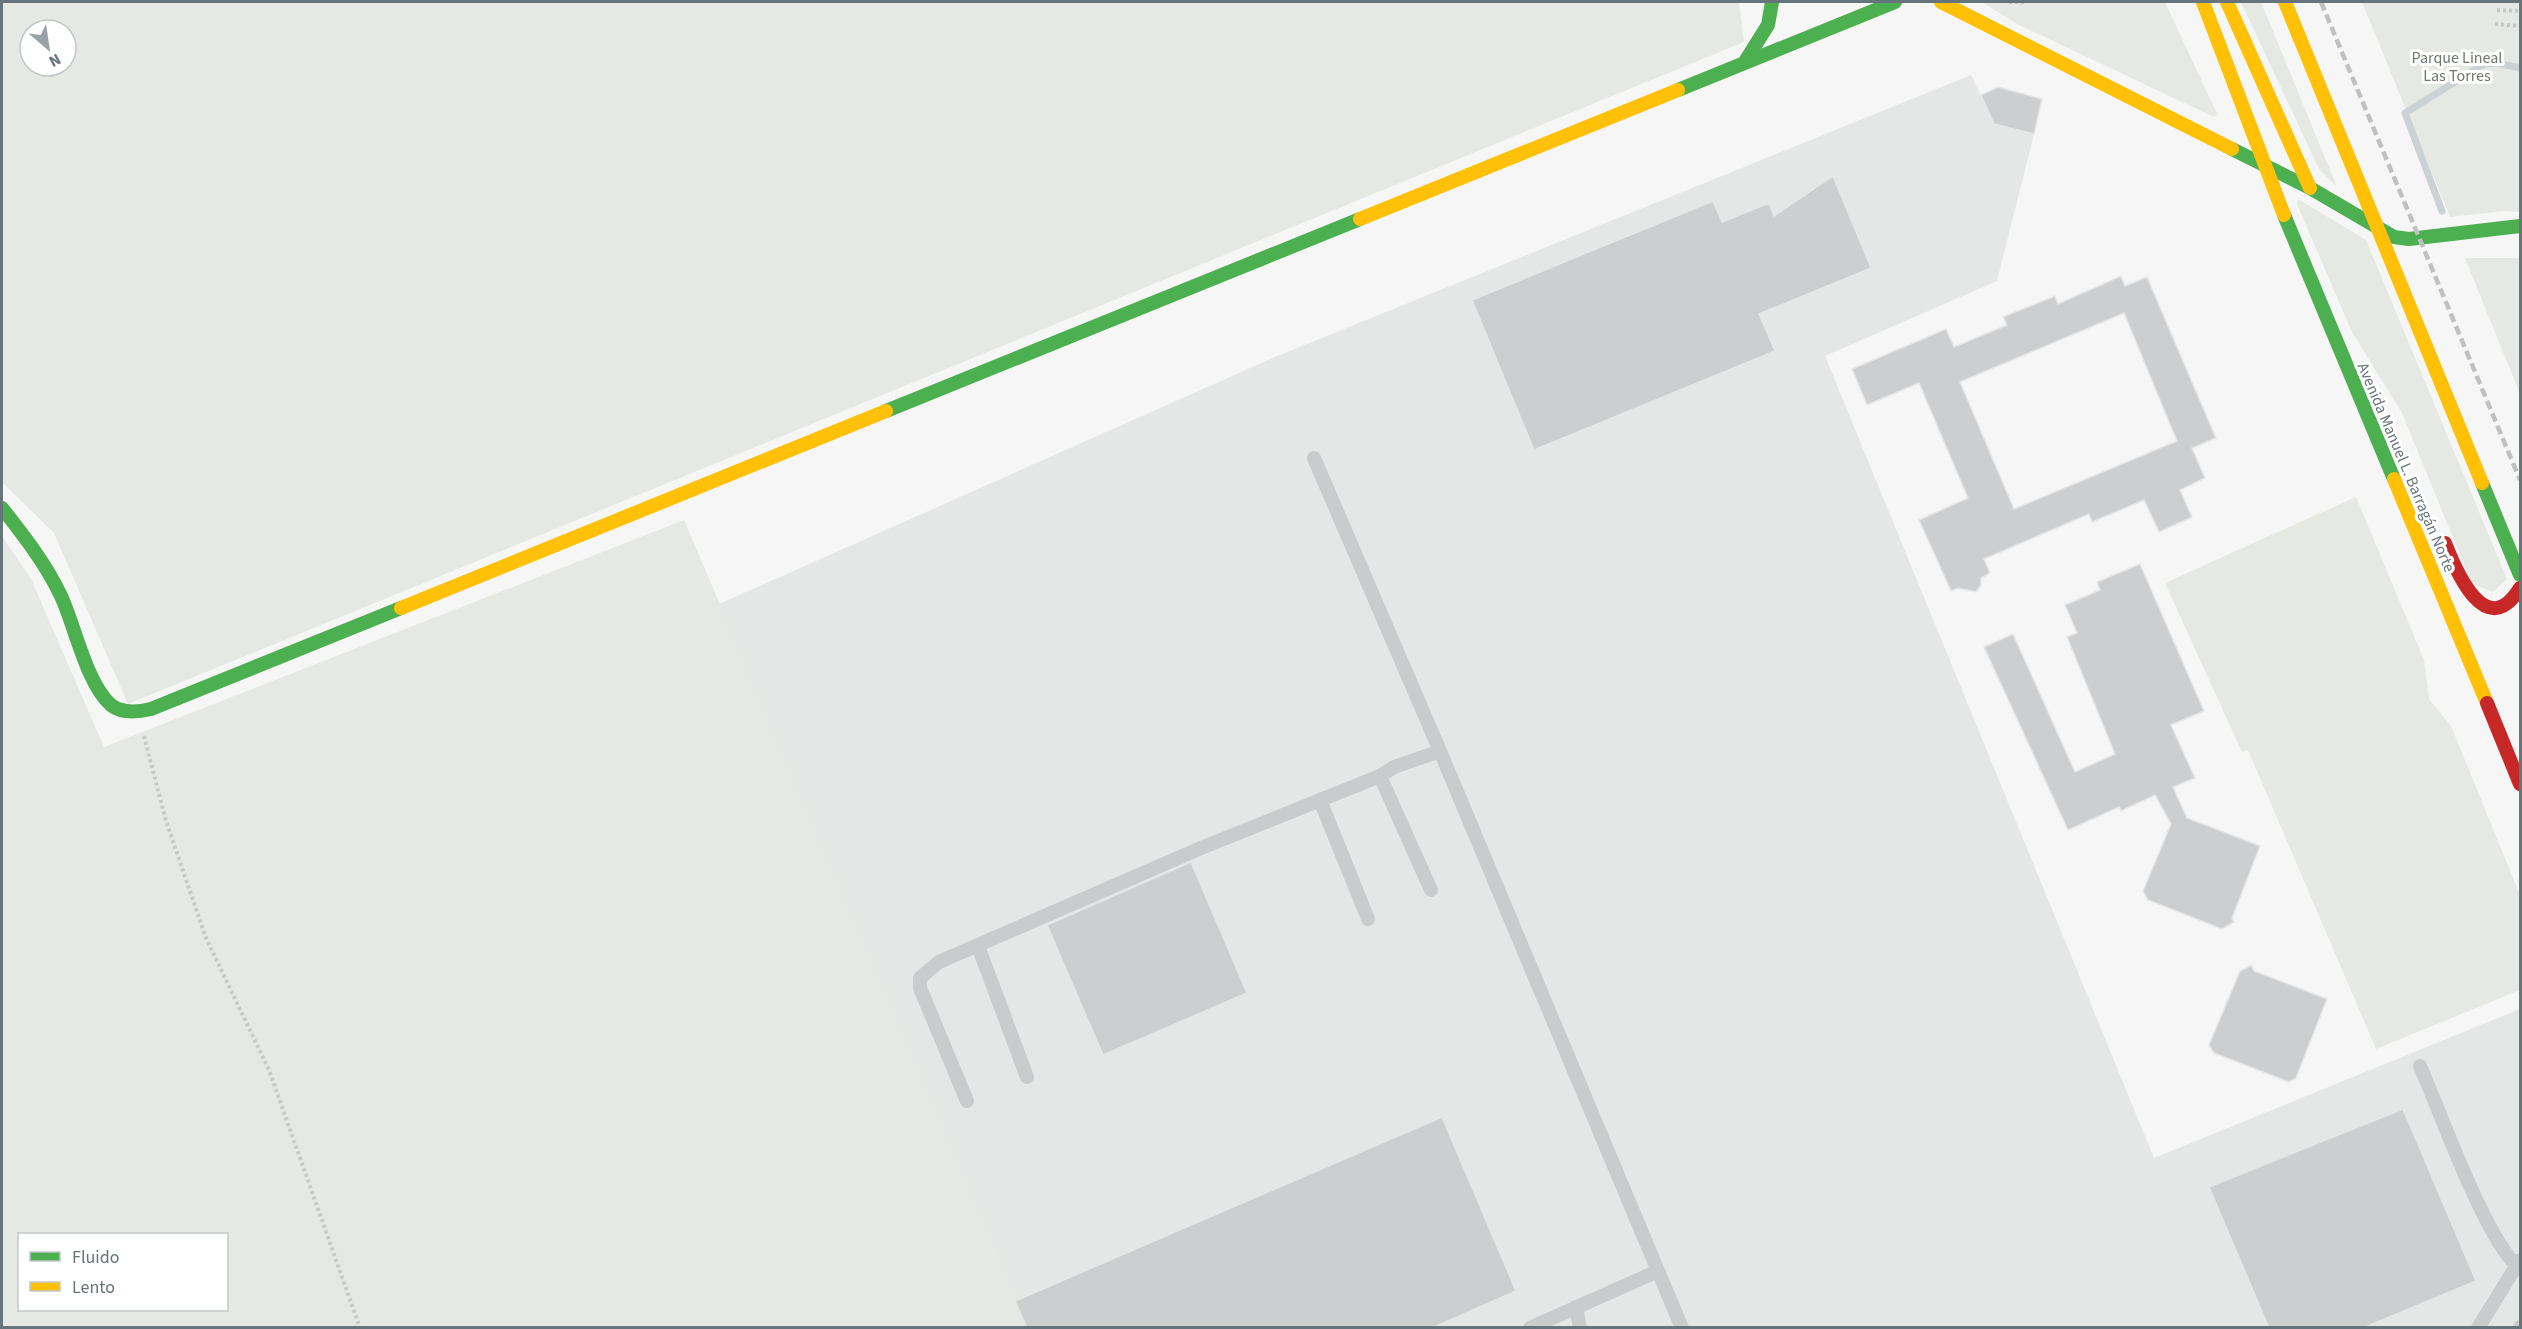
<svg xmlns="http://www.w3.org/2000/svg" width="2522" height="1329" font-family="'Source Sans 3',sans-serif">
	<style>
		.built { fill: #e5e6e6 }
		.green { fill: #e6e8e4; fill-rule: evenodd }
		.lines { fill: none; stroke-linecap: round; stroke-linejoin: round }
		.stream { stroke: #cbd2d4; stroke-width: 7 }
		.building { fill: #cdcecf; stroke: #e6e6e6; stroke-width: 1.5; fill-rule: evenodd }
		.path { stroke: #c7c8c9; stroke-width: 4; stroke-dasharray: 3 3; stroke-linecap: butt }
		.lane { stroke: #c9cbcc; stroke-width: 14 }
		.fast { stroke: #4caf50; stroke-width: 14 }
		.slow { stroke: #ffc107; stroke-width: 14 }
		.jam { stroke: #c62828; stroke-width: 14 }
		.rail { stroke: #c0c0c1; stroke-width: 4.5; stroke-dasharray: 9 4.5; stroke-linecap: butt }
		.labels { text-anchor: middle; stroke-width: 6; stroke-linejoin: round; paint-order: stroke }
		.park-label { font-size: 16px; fill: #6d7a68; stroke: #fff }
		.street-label { font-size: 16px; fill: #66747c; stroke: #fff }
	</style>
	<rect width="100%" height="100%" fill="#f6f6f6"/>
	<path class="built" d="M1971,75l23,49 40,10 -37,147 -172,75 329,802 366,-149v318h-1491l-310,-723 556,-247z"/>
	<path class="green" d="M2,2h1737l5,40 -1616,662 -74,-171 -52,-51zM30,30h36v36h-36z
		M1982,2h183l52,112 -3,3 -197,-93z
		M2241,2h20l76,185 -18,-18z
		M2362,2h158v210l-16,-1 -54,6z
		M2298,199l68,41 141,339 -14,13 -21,-8 -70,-171 -50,-81 -55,-128z
		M2465,258h55v136z
		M2356,497l68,163 5,39 22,27 69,169v95l-144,59 -128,-299 -6,2 -77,-169z
		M684,520l345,807h-1027v-791l29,43 73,168zM20,1234h206v76h-206z"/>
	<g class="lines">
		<path class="stream" d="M2442,211l-37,-98 79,-49 13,-1 23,5"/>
	</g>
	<path class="building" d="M1998,87l44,12 -8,35 -40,-10 -13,-29z
		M1833,176l38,92 -112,46 16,37 -241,99 -62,-150 241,-99 9,21 47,-19 5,13z
		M2121,276l4,10 22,-9 69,161 -24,10 13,30 -25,12 12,27 -33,15 -15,-32 -52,22 -3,-8 -105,45 6,14 -9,5v7l-5,7 -18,-4 -7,3 -32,-71 49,-22 -49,-115 -52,22 -15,-36 94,-40 8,18 53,-22 -4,-8 52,-21 3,8zM2124,313l53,128 -163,68 -54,-127z
		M2140,564l64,147 -33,14 24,53 -22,9 14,31 73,28 -28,72 2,4 -12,7 -74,-29 -5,-9 28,-67 -16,-29 -34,16 -2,-4 -51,23 -84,-183 29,-13 62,138 40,-18 -48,-117 10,-4 -12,-28 35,-15 -3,-8z
		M1191,862l56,131 -144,62 -56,-130z
		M2251,965l3,6 73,28 -31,79 -7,4 -75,-29 -5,-8 31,-74z
		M2403,1109l73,172 -113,47h-94l-60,-141z
		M1442,1117l74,174 -84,37h-405l-12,-27z"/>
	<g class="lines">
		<path class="path" d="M2009,2h15
			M2497,10l23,1
			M2495,24l25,2
			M144,736l22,85 40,117 63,132 91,258"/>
		<path class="lane" d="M1314,458l126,293 242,577
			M1380,776l51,114
			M1320,800l48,119
			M978,946l49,131
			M2420,1066c20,45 66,176 100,203
			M967,1101l-47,-113v-10l19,-16 262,-114 179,-72 14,-9 46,-16
			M1576,1307l4,21
			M1530,1328l128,-57
			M2478,1328l42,-68
			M2520,1328v-1"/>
		<path class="fast" d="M1746,60l22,-35 4,-23
			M1678,90l217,-88
			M2232,149l78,39 84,49 15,2 111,-13
			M2284,215l110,264
			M886,411l474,-192
			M2482,483l38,92
			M2,508c22,28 44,56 59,88 14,30 26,89 50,109 11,9 27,7 40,4l250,-101"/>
		<path class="slow" d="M1941,2l291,147
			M2203,2l81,213
			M2227,2l83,186
			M2285,2l197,481
			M1360,219l318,-129
			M2394,479l93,224
			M401,608l485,-197"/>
		<path class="jam" d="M2445,543c11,28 41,100 75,45
			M2487,703l33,81"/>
		<path class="rail" d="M2321,2l199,478"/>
	</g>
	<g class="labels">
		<g class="park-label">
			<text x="2457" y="63">Parque Lineal<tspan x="2457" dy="18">Las Torres</tspan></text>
		</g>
		<g class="street-label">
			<text transform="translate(2407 467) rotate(67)" y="6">Avenida Manuel L. Barragán Norte</text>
		</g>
	</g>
	<rect width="2522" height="1329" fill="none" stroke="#66747c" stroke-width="6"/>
	<rect x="18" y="1233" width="210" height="78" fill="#ffffff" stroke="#c2c7cb" stroke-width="1.5"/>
	<rect x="30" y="1252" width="30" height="9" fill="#4caf50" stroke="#c2c7cb" stroke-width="1.5"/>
	<text x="72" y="1263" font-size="18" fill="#66747c">Fluido</text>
	<rect x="30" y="1282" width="30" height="9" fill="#ffc107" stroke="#c2c7cb" stroke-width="1.5"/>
	<text x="72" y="1293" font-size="18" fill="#66747c">Lento</text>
	<g transform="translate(48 48) rotate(151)"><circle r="28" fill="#ffffff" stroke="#c2c7cb" stroke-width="1.5"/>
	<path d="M0-4.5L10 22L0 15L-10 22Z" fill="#98a2a7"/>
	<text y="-9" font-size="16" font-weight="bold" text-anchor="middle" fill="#66747c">N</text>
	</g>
</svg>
